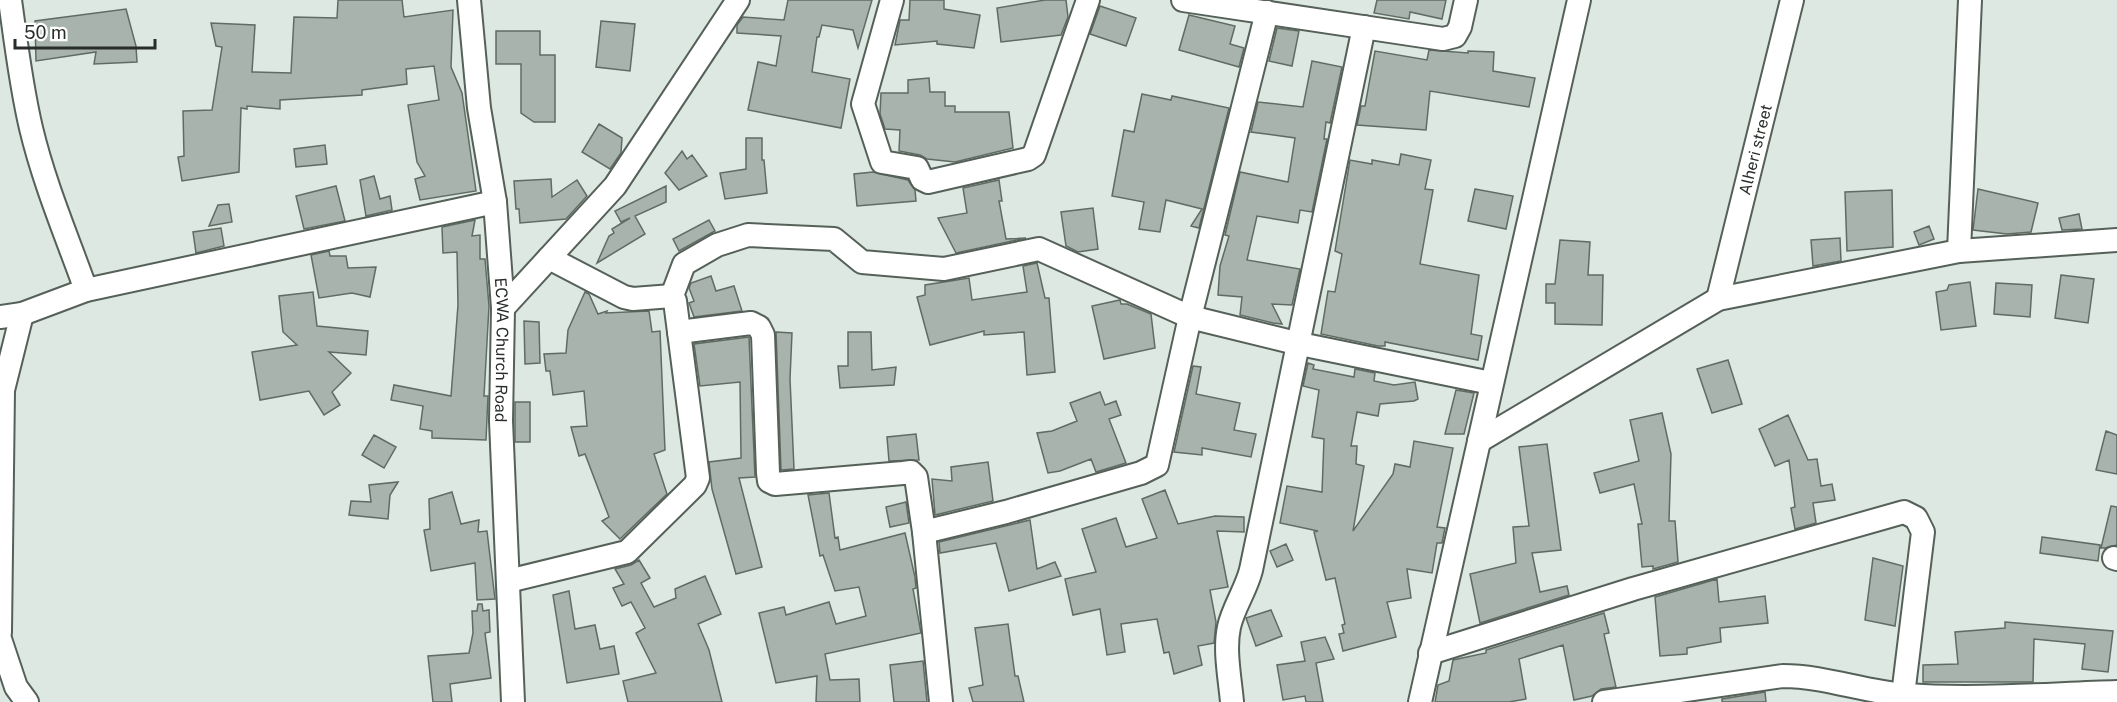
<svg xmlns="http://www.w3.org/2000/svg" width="2117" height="702" font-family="'Public Sans',sans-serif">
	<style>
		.building { fill: #a7b3ac; stroke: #606b64; stroke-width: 1.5 }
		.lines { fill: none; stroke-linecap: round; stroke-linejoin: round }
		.street-casing { stroke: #556059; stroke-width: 26 }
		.street { stroke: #fff; stroke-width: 22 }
		.labels { text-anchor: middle; stroke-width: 4.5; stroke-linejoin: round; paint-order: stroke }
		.street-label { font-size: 16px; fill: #282d2a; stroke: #fff }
	</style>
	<rect width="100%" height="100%" fill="#dce8e1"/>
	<path class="building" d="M338,0h64l2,17 49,-7 -2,57 11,26 14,98 -56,9 -5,-21 10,-3 -8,-14 -9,-57 31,-5 -5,-34 -28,3 1,15 -45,6v5l-82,5v9l-33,-3v3l-6,-1 -2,64 -57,9 -4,-24 6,-1 -1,-45 29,-1 10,-63 -6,-1 -5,-23 44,2 -3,47 39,1 3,-56 43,1z
		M788,0h84l-14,48 -5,-18 -31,-5 -3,12h-2l-5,35 38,7 -9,49 -93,-18 10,-48 18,4 5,-30 -44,-3v-8l6,-8 41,3z
		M910,0h34v9l36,6 -6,33 -37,-4v-3l-42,4 5,-25h9z
		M1045,0h21l2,17 -7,18 -60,7 -4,-34z
		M1377,0h69l-4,19 -32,-7 -1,7 -35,-6z
		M1100,6l36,12 -10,28 -36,-12z
		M126,9l10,37 1,16 -43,2 2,-12 -60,9 -1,-40z
		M1189,15l46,11 -5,18 14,4 -5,19 -60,-17z
		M601,21l34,3 -5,47 -34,-4z
		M1277,28l22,3 -7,35 -23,-5z
		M496,31h44v24h15v67h-21l-13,-9v-49h-25z
		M1429,50l39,3v-2l26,1 -1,19 42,7 -6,29 -99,-16 -4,39 -69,-5 4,-19h4l10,-55 52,9z
		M1312,61l30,6 -12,56 -4,-1 -2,17h3l-15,73 -12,-2 -2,13 -41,-7 -10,44 53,9 -8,36 -20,-1 10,20 -9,-1 -33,-8 2,-18 -24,-2 2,-29 9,-30 -4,-1 15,-63 48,10 7,-44 -44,-6 7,-30 45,5z
		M929,78l1,14h15v14h10v6h54l4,36 -58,14 -28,-3 -7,-4 -21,-4 1,-21 -15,-1 -5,-15 1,-21h27v-13z
		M1142,94l29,6 1,-4 57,12 -30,120 -8,-2 11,-17 -36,-9 -6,32 -21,-3 5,-27 -32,-6 12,-66 10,2z
		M599,124l23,14 -1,15 -11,16 -28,-17z
		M746,138h16v22h2l3,33 -42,6 -5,-26 26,-4z
		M325,145l2,19 -31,3 -2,-18z
		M682,151l5,8 5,-4 15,21 -28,14 -14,-17z
		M1401,154l30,6 -6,29 8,1 -13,74 59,11 -8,59 11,2 -4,24 -93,-18v4h-7l-57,-12 7,-43 7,1 7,-38 -7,-3 15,-91 22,4v-4l27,5z
		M873,172l35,8 7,10 1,11 -59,5 -3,-32z
		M374,176l6,23 10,-3 2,14 -26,6 -6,-36z
		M551,179l1,18 25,-17 10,16 -21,23 -46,4 -1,-14h-3l-2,-28z
		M999,180l3,21h-3l7,38 20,-1 -70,15 -18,-35 29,-5 -4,-25z
		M336,186l9,35 -41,8 -8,-33z
		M666,186v16l-31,14 10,18 -48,29 12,-27 5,-3 -2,-4 18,-11 -9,4 -6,-11z
		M1475,189l38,7 -7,33 -38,-8z
		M1978,189l60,14 -7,29 -24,2 -34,-4z
		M1892,190l1,57 -46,4 -2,-59z
		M229,204l3,18 -23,4 9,-21z
		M1093,208l5,41 -20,3 -12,-6 -5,-34z
		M2079,214l3,15 -20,1 -3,-12z
		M475,220l-3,16 8,-1v24h5l4,47 -5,90h4l-2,44 -54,-2v-7l-12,-2 3,-23 -32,-6 3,-15 57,11 7,-91 -1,-53 -14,1 -1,-26z
		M709,220l6,11 -36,20 -6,-12z
		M1929,226l5,13 -15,6 -5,-13z
		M221,228l3,18 -28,7 -3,-21z
		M1840,238l1,23 -28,5 -2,-26z
		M1560,240l30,2 -2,33h15l-1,50 -47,-1v-21h-9v-19h9z
		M329,251l1,5h16l2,12 28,-1 -6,30 -18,-4 -33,5 -8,-43z
		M1037,263l8,35h4l6,74 -28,3 -3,-43 -40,3v-4l-54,14 -13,-48 8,-2v-10l44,-7 3,22 55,-8 -4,-26z
		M2061,275l33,4 -6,44 -33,-5z
		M711,276l5,15 18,-5 8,25 -48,6 -5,-14 5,-2 -5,-13 2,-5z
		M1970,282l6,44 -35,4 -5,-38 11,-2 2,-5z
		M1996,283l36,2 -2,32 -36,-3z
		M313,292l4,34 51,5 -2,24 -37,-3 22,21 -19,19 8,13 -16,10 -15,-24 -49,9 -8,-48 45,-7 -14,-13 -4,-36z
		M585,292l4,2 9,20 9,-3 -1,2 43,-2 3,21 8,-1 5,119 -11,4 13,40 -47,45 -18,-18 7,-4 -24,-63 -6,2 -8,-29 16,-1 -3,-35 -31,4 -3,-24h-4l-2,-17 22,-1 2,-23z
		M1120,300l1,4h6l24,10 4,34 -51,11 -12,-53z
		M524,321l15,1 1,41 -15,1z
		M776,332l16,1 -2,46 4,90 -13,1z
		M848,332h23l1,38 24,-3 -2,18 -54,3 -2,-22h10z
		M749,337l6,140 -16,1 23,89 -26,7 -24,-85 -3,-27 32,-4 -1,-76 -40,4 -6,-42z
		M1728,360l14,44 -30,9 -15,-44z
		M1308,363l6,2 -1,4 41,8 1,-8 20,4 -1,8 20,4 21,-3 3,17 -4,2 -34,3 -2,12 -21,-4 -6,34h6l-1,18 8,2 -11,65 40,-57 2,-10 15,3 4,-26 39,7 -16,79 8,1 -3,15h-5l-5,30 -25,-4 4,29 -24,4 9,35 -53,14 -4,-17 5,-1 -2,-8 3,-1 -10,-46 -9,2 -12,-48 4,-1 -38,-8 7,-37 35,6 2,-53 -12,-2 7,-47 -16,-4z
		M1193,366l8,1 -5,27 44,9 -6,27 22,4 -5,23 -49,-9v7l-28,-3z
		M1456,390l18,3 -10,41h-19z
		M1100,392l5,13 11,-4 5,14 -12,4 17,44 -30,9 -5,-13 -31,12 -12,2 -11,-40 15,-2 25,-10 -7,-18z
		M515,402h15v40h-15z
		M1662,413l9,41 -2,67h6l3,41 -25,7v-3l-11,1 -4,-43h4l-8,-40 -34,9 -6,-20 45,-12 -9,-41z
		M1788,415l20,45 9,-1 4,27 11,-2 3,16 -22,3 3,20 -21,6 -4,-21 4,-1 -6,-47 -14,6 -16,-37z
		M2106,431l11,4v39l-21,-4z
		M916,434l3,26 -30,1 -2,-24z
		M374,435l22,12 -12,21 -22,-13z
		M1547,444l14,106 -29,3 8,39 27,-6 2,9 -89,28 -10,-49 46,-11 -3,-36 16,-1 -10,-79z
		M988,462l5,39 -58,14 -3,-36 20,2 -1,-14z
		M398,482l-8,13 -2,24 -39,-4 2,-14 20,1 -2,-17z
		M1165,490l13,34 37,-8 29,1v15l-27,-1 11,56 -18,3 6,32 -2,21 -16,3 4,19 -28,9 -5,-22 -5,1 -7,-34 -36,5 4,28 -18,3 -7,-46 -27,6 -8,-36 31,-7 -14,-43 34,-11 10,29 31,-9 -15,-39z
		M452,492l9,32 18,-4 -1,12 9,-1 8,68 -18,1 -2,-37 -44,8 -7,-41 6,-1 -1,-30z
		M829,493l6,45 3,-1 2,13 65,-17 10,44 1,11 -3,1 8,44 -96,21 5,26 29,-1 1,23h-44l1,-26 -41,7 -17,-70 25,-6 2,8 43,-13 7,22 30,-8 -7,-29 -24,4 -12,-36 -3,1 -12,-61z
		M906,502l3,21 -19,4 -4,-20z
		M2111,506l6,1v38l-12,3h-4z
		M1030,520l7,49 18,-7 6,14 -52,15 -13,-48 -56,10 -1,-11z
		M2042,537l58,8 -2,16 -58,-8z
		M1286,544l7,16 -16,7 -7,-16z
		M1873,558l30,8 -8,60 -30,-6z
		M639,560l11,18 -9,5 13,24 22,-9 -1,-9 30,-13 16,38 -23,10 11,26 13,52h-94l-5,-21 33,-8 -20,-40 9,-5 -14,-26 -9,4 -9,-18 11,-4 -9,-15 16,-4z
		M1717,579l2,23 46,-6 3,27 -48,5 1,14 -34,6v6l-27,2 -5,-59z
		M569,591l6,38 20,-4 5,24 14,-3 5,28 -52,9 -14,-88z
		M478,604h4l1,7 6,-1 1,22 -5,1 6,45 -41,6 2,18h-19l-5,-46 41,-3 4,-20 -1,-22h5z
		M1271,610l11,26 -26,10 -10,-28z
		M1604,613l5,20 -5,1 12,53 -15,2 -9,7 -18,4 -11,-55 -44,14 7,40 -17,3h-74l3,-17 11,-4 4,-21 33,-7v-3z
		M2005,622l108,9 -5,41 -26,-3 3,-25 -51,-5 -1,43h-110v-17l35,-1 -3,-32 50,-4z
		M1008,624l7,52h3l6,26h-51l-4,-14 14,-3 -8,-57z
		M1325,637l9,22 -18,4 7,39h-17l-1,-6 -22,4 -6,-35 28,-4 -4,-19z
		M923,661l4,41h-33l-4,-37z
		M1765,692l1,10h-44v-3z"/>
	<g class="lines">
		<defs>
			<g id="street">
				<path d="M10,0c6,43 11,86 21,128 13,55 36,109 55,162"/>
				<path id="s1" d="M469,0l10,108 16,94 8,106 -2,113 12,281"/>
				<path d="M892,0l-29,104 19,58 35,6 5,11 6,3 100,-23 6,-4 54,-155"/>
				<path d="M1183,0l260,39 12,-3 5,-9 6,-27"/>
				<path d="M1959,251l11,-251"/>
				<path d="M549,258l75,39 9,2 39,-3"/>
				<path id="s2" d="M1718,299l74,-299"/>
				<path d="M503,308l112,-122 123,-186"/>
				<path d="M0,317l22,-3 64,-24 409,-88"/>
				<path d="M679,332l72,-9 8,4 4,8 5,138 1,8 6,3 128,-11 8,-1 5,5 8,55 17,170"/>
				<path d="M1479,441l239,-142 241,-48 158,-11"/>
				<path d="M924,532l82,-20 135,-39 16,-8 33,-148 77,-305"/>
				<path d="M2114,558l3,1"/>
				<path d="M508,581l119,-29 68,-67 3,-7 -23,-177 -3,-5 12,-32 33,-19 31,-10 86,4 28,23 82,7 95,-20 151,68 110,27 191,39"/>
				<path d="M0,632l3,-242 19,-76"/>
				<path d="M0,639l16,48 11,15"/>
				<path d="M1430,653l203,-64 271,-77 12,6 7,14 -20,163"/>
				<path d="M1232,702c-2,-23 -8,-52 -3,-75 4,-19 17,-37 22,-57l113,-543"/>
				<path d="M1420,702l159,-702"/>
				<path d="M1604,702l179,-26c42,0 81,16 122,19 70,5 142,-1 212,-3"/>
			</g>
		</defs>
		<use href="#street" class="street-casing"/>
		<use href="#street" class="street"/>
	</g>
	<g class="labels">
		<g class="street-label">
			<text dy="6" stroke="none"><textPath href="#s2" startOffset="154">Alheri street</textPath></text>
			<text dy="6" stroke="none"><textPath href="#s1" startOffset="352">ECWA Church Road</textPath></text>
		</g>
	</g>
	<path d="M15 39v9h140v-9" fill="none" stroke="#282d2a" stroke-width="3"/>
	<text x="24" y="39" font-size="18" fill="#282d2a" stroke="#ffffff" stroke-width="4.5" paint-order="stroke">50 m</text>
</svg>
